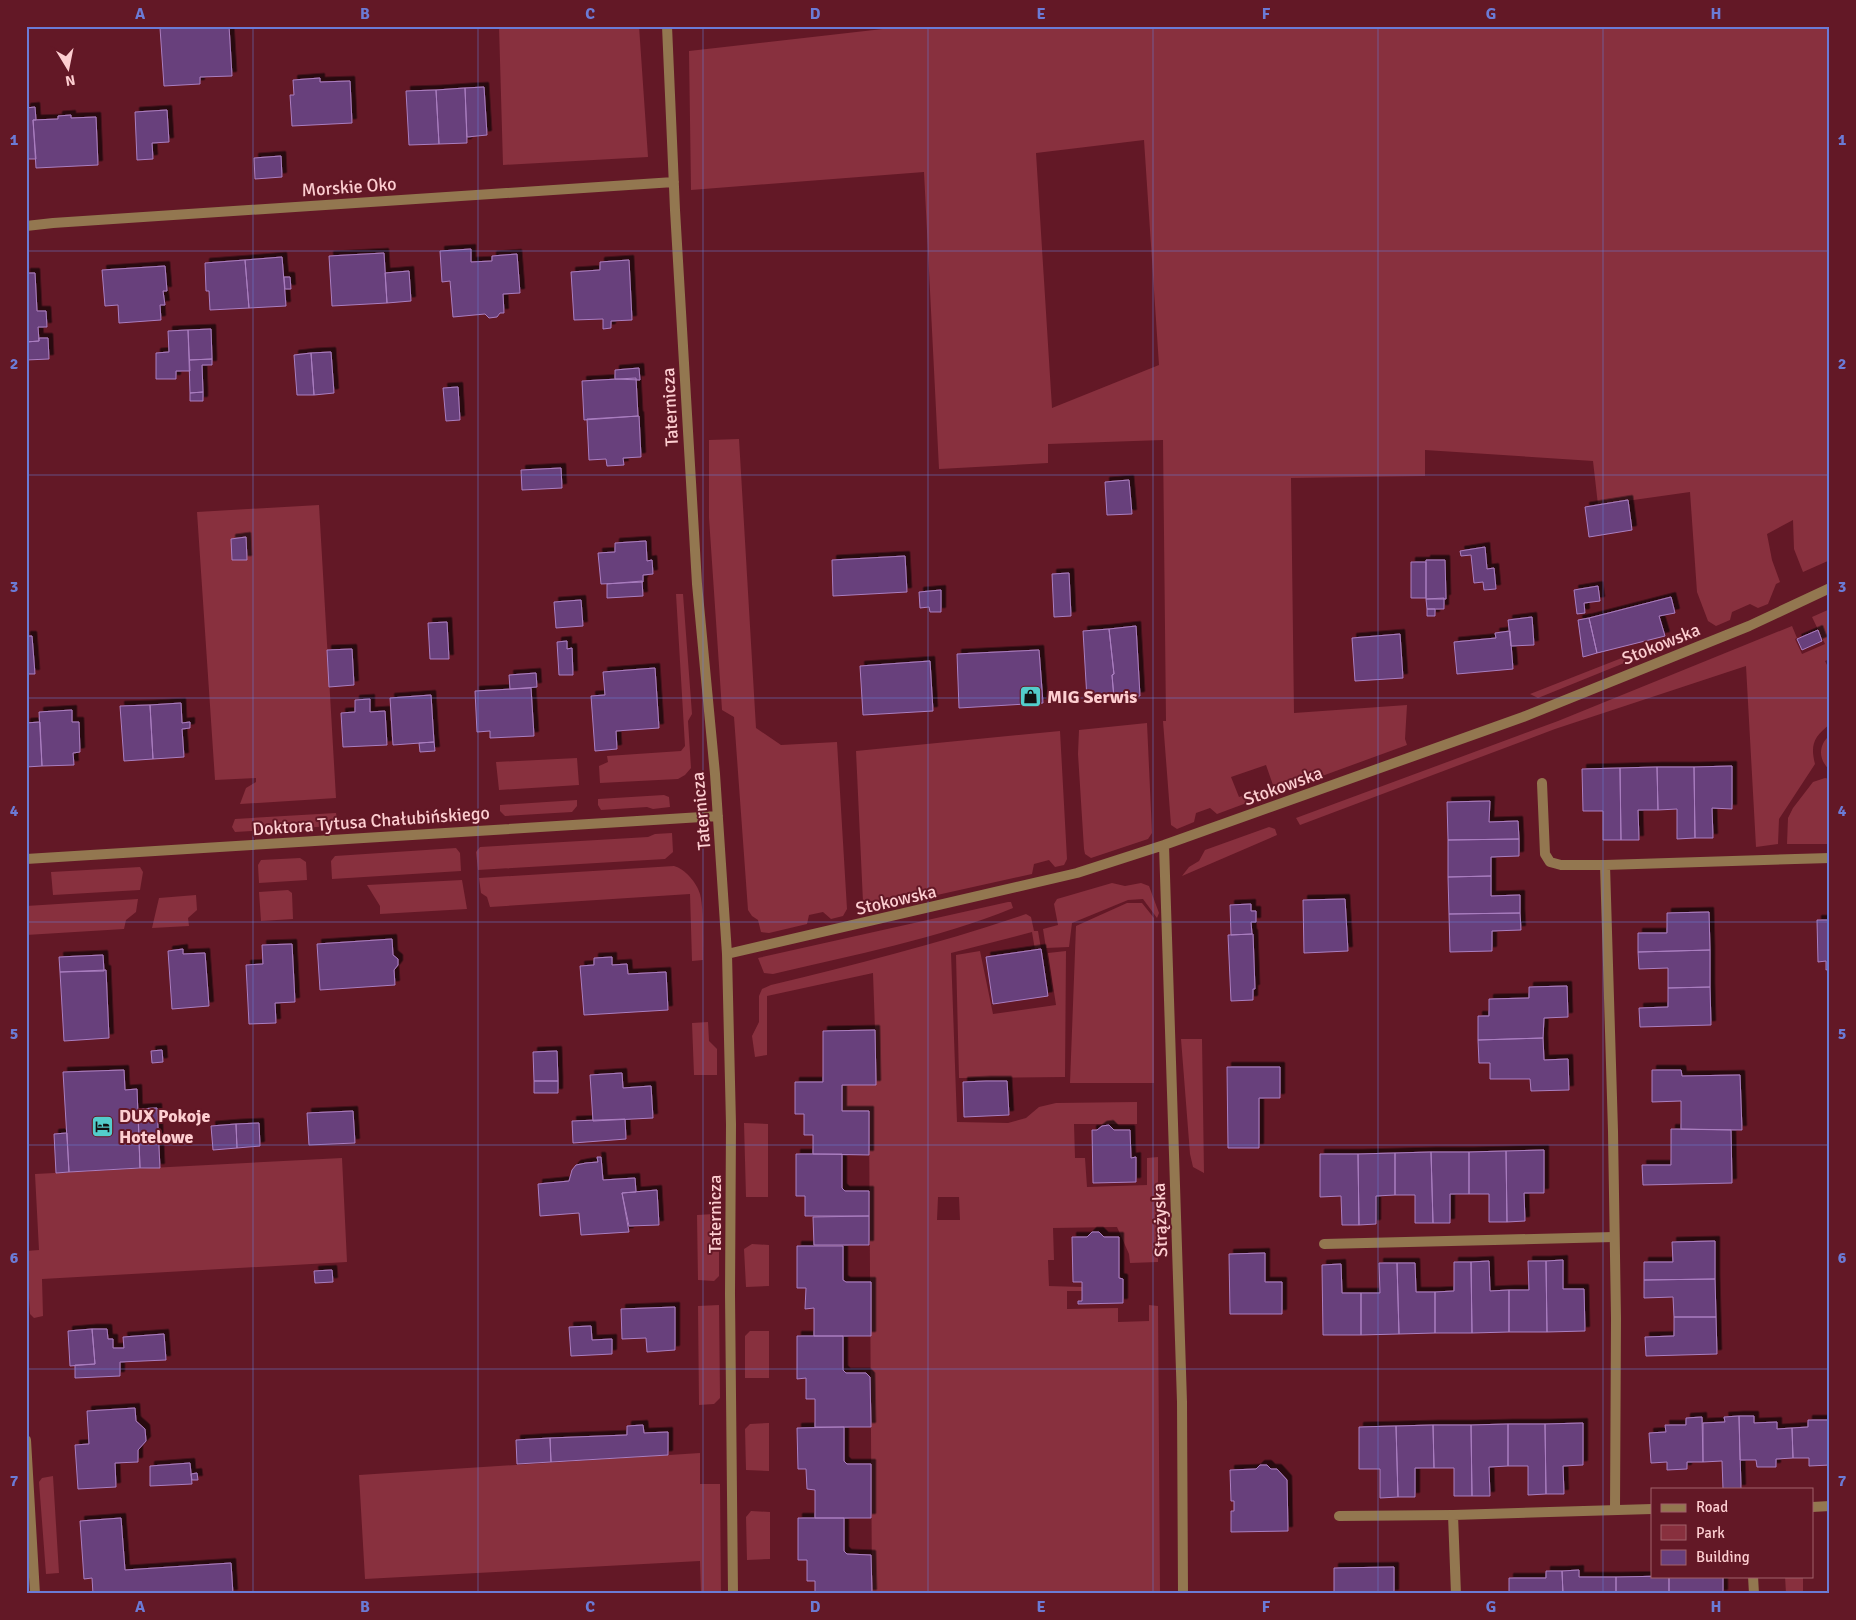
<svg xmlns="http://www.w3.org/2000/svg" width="1856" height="1620" font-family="Signika,sans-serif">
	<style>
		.green { fill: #88303e; fill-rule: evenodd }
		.building { fill: #683f7c; stroke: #aa7ec0; filter: url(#shadow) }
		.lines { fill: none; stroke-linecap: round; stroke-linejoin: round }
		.lane { stroke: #937750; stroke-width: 10 }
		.street { stroke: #937750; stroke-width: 10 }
		.grid { fill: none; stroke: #6b7bd6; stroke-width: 1; stroke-opacity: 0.55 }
		.labels { text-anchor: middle; stroke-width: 4; stroke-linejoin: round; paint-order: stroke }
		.street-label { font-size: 18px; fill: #fdced1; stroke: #631826 }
		.poi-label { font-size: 18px; font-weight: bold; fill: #fdced1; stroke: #631826; text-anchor: start }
		.neatline { fill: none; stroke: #6b7bd6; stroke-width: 2 }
		.grid-label { font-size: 16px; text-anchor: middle; font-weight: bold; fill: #6b7bd6 }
	</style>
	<defs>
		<filter id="shadow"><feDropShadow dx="4.5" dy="-4.5" stdDeviation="0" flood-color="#0009"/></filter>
	</defs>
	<rect width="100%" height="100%" fill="#631826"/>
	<path class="green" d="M499,26h140l9,131 -145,8z
		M909,26h921v534l-27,12 -9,-23 -1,-29 -26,14 5,26 8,22 -4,2 -8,20 -10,4 -8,-4 -18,8 -2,8 -14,6 -8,-5 -11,-29 -7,-100 -92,13 -5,-44 -168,-11v26l-134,2 3,235 113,-8 -2,34 2,6 -126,46 -8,-6 -7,-20 -35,12 8,20 21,-7v8l-43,16 -7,-6 -14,5 -2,9 -17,7 -6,-4 -8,-104h3l-3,-281 -115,4v19l-109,6 -15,-297 -233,18 -2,-139zM1144,140l15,225 -107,43 -16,-255z
		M739,439l17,289 25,17 56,-3 10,167 -4,7 -12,3 -8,-7 -14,3 -2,9 -38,9 -8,-1 -3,-12 -6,-4 -4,-6 -14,-193 -12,-7 -13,-192v-78z
		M319,505l17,293 -96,6 6,-16 10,-6v-4l-41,2 -18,-268z
		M676,594h7l9,120 -4,7 3,47 -6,7 -7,4 -78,4 -1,-17 9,-4 -1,-6 74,-5 4,-5z
		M1830,609v50l-5,2 5,10v53c-16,13 -20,20 -15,40l-36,55 -1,25 -22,3 -10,-181 -191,63 -255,96 -4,-7 262,-97 234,-95 5,12 -2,1 7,15 23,-10 -13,-27z
		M1637,652l2,5 -101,41 -8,-4z
		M1147,723l5,110 -4,6 -57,19 -6,-4 -1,-5 -6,-95 1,-24z
		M1060,731l7,128 -3,6 -9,2 -6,-7 -15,4 -2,10 -158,35 -2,-8 -9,1 -7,-151z
		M1830,735v35c-12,-10 -12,-25 0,-35z
		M577,758l2,27 -80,5 -3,-28z
		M1825,778l5,1v65h-43l1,-26 5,-10 20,-26z
		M664,795l5,2 1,10 -17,2 -6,-2 -46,3 -3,-5v-6z
		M577,800v6l-5,6 -67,4 -5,-5v-6z
		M336,813l1,7 -4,6 -98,6 -3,-5 3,-8z
		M1269,827l6,2 2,6 -95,41 7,-9 10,-6 6,-11z
		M672,833l1,19 -8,7 -187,11 -2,-18 4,-5 168,-10 7,-3z
		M456,848l4,5 1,18 -129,8 -1,-18 4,-5z
		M300,858l6,4 1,18 -48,3 -1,-18 3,-5z
		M674,866c11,3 23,17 26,28 4,15 3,49 3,66l-11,1 -2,-67 -200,13 -3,-10 -6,-4 -2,-15z
		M140,867l3,5 -3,18 -87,5 -2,-23z
		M462,880l5,29 -87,5v-8l-13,-21z
		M1112,883l13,3 16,-3 8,3 10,27 -2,5 -14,-19 -15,1 -56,23 -3,24 -23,1 -3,-19 15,-4 -4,-21 3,-5z
		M288,890l4,3 1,26 -32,2 -2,-29z
		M196,895l1,15 -9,8 1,8 -37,2 7,-30z
		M138,899l-2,13 -10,8 -2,9 -98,6v-29z
		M1008,902h3l2,6c-76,31 -160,47 -240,66l-9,-1 -6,-15z
		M1127,903h15l12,15v165h-84l6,-157z
		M1026,914l5,3 3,14h4l3,18 -6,1 -3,-18 -81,21 6,169 51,1 18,-5 13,-11 17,-4 81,-1v22h-63l1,34h10l2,29 60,-2v-27l11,-1v105l-28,1 -1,-9 -12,-27 -64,1 1,32h-6l1,26 33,1v4h-15v18l51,-1v14l31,-1v-16l9,1 2,288h-288l-3,-483h-27v-26l33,-55 -2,-57 -106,23v59l-12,2 -3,-21 7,-14v-26l3,-7 9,-4c86,-21 171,-42 255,-71zM938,1197h21l1,23h-23z
		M980,951l13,63 63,-9 -8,-52 18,-2 -1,126 -106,1 -3,-123z
		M708,1022l1,19 8,8v26h-23l-2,-52z
		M1181,1039h21l2,134 -11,-6 -3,-13z
		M744,1123l24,1v73h-22z
		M342,1158l5,104 -305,17 1,37 -9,2 -4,-4 -4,-63 13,-1 -4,-76z
		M714,1214l5,6v56l-5,5 -16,-1 -1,-65z
		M752,1244l17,1v41l-23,1 -2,-38z
		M719,1305l1,93 -6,6 -15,1 -1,-99z
		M750,1331h19v47h-24v-42z
		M769,1423v48l-23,-1 -1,-41 5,-5z
		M700,1453v31h20l1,110h-20l-1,-33 -335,18 -6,-104z
		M53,1476l6,97 -13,1 -7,-92 3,-4z
		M751,1511l19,1v47l-23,1 -1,-43z
		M1785,1576h18v18h-17z"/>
	<path class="building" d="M187,26h42l3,50 -32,1v7l-36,2 -4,-58z
		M320,78v4l30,-1 2,42 -60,3 -2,-31h4l-1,-15z
		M484,87l3,48 -20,2 -2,-49z
		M465,88l2,55 -28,1 -3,-54z
		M436,90l3,54 -30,1 -3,-54z
		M35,107l1,13h-3l3,39h-10v-51z
		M167,110l2,32 -17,1 1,16 -16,1 -2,-48z
		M71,115v3l25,-1 2,48 -62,3 -3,-48 25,-1v-3z
		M281,156l1,21 -27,2 -1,-21z
		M471,249v13l21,-1v-5l25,-2 3,39 -17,1 1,19h-4l-3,4 -8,1 -4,-4 -32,3 -3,-36 -8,1 -2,-31z
		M384,253l3,50 -55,3 -3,-50z
		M282,257l4,49 -37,2 -4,-48z
		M245,260l4,48 -39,2 -1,-19h-3l-1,-28z
		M629,260l3,60 -21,1v7l-8,1v-10l-29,1 -3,-48 29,-2v-8z
		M165,266l2,25h-4l2,14h-5l1,15 -42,3 -1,-18 -13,1 -3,-36z
		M409,271l2,30 -24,2 -2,-30z
		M26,273h9l2,38h9l1,16h-9l1,14 -13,1z
		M284,277h6l1,12h-6z
		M211,329l1,30 -23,1 -1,-30z
		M188,330l2,41h-14v8h-20v-26l13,-1 -1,-21z
		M39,338h9l1,21 -23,1v-18l13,-1z
		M331,352l3,41 -20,2 -3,-42z
		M311,353l3,42h-17l-3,-40z
		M212,359v6h-10l1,27 -13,1 -1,-33z
		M639,368l1,12 -25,-1v-9z
		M636,378l2,38 -54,4 -2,-39z
		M458,387l2,33 -14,1 -3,-33z
		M203,392v9h-13v-8z
		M639,416l2,41 -18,1 1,7 -17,1 -1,-7 -17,1 -2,-41z
		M561,468l1,20 -40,2 -1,-20z
		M1129,480l3,34 -25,1 -2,-33z
		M1628,500l4,30 -43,7 -4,-30z
		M246,537l1,23h-15l-1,-21z
		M646,541l1,20 5,-1 1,14 -10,1v7l-42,2 -3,-31 17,-1v-9z
		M1485,547l2,22 7,-1 2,21 -12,1 -1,-8 -9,1 -3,-28 -10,1 -1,-5z
		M905,556l2,36 -74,4 -1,-36z
		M1426,560h19l1,39h-20z
		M1411,562h15v36h-15z
		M1069,573l2,43 -17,1 -2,-43z
		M642,581l1,15 -36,2v-14z
		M1598,586l2,15 -16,2 1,10 -8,1 -3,-24z
		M941,590v22h-11l-1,-5 -9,1 -1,-16z
		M1671,597l4,16 -16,3 6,20 -68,17 -8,-35z
		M1444,598v11h-17l-1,-10z
		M581,600l2,26 -27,2 -2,-26z
		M1427,609h8v7h-8z
		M1532,617l2,28 -23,1 -3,-26z
		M1589,618l8,35 -14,4 -5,-37z
		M447,622l2,37h-19l-2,-36z
		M1136,626l4,70 -26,2 -2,-23 2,-1 -5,-45z
		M1109,629l5,45 -2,1 2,23 -27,1 -4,-68z
		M1818,630l4,11 -20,9 -5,-11z
		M1510,631l3,38 -56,5 -3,-32 42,-4 -1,-5z
		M1400,634l3,44 -48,3 -3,-43z
		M26,636h6l3,38h-9z
		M567,641v8l5,-1 1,27h-14l-2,-33z
		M352,649l2,36 -25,2 -2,-37z
		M1039,650l4,53 -84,5 -2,-54z
		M930,661l3,50 -70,4 -3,-49z
		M655,668l4,60 -43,3 1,18 -22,2 -4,-55 14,-1 -2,-23z
		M536,673l1,14 -27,2 -1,-14z
		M531,688l3,48 -44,2v-7l-13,1 -2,-41z
		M431,695l3,47 -41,3 -3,-47z
		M370,699v13l15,-1 2,34 -44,2 -2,-34 14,-1v-12z
		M181,703l1,20 8,-1v6l-8,1 2,28 -31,2 -3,-54z
		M150,705l3,54 -29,2 -4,-55z
		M72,710v12h7l1,30 -7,1 1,12 -32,1 -3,-54z
		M40,722l2,44 -16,1v-44z
		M434,742l1,9 -15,1 -1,-9z
		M1732,766v43l-20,-1 1,30h-18l-1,-71z
		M1657,767h37l1,71 -18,1v-30l-19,1z
		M1657,767l1,43h-20l1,30h-18l-1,-72z
		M1620,768l1,72h-18v-29h-20l-1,-42z
		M1490,801l-1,21 29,-1 1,18 -71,1 -1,-38z
		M1519,839v17l-28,1v19l-43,1v-37z
		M1491,876v20l29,-1v18l-71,1 -1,-37z
		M1345,899l3,52 -44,2 -1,-53z
		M1251,904v7h5v11h-5l1,12 -21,1 -1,-30z
		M1709,912l1,38 -72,2v-19h29v-20z
		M1520,913l1,17 -29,1v20l-42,1 -1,-38z
		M1817,920h13v49l-4,1v-9l-8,1z
		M1253,934l2,55h-2v11l-22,1 -3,-66z
		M392,939l1,16 5,4v6l-4,5 1,15 -75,5 -3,-46z
		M292,944l3,58 -20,1 1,20 -27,1 -3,-59 17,-1 -1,-19z
		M183,949v5l22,-1 4,53 -37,3 -4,-58z
		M1041,949l7,47 -55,8 -7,-47z
		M1710,950v37l-42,1v-20l-29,1 -1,-17z
		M103,955l1,16 -44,1 -1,-15z
		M612,957v8l15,-1 1,10 38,-2 2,38 -84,5 -4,-49 14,-1v-7z
		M106,970l3,68 -45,3 -4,-69z
		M1567,986l1,31 -24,1 -1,20 -65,2v-24h11v-17l40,-1v-11z
		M1710,987l1,38 -71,2 -1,-19 29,-1v-19z
		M875,1030l1,55h-34v26h27v44l-56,-1v-19h-9v-21h-9v-32h28v-51z
		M1543,1038l1,22 24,-1 1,31 -38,1 -1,-12h-40v-16h-11l-1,-23z
		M162,1050l1,12 -11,1 -1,-12z
		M557,1051l1,30h-24l-1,-29z
		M1227,1067h53v31h-21v50h-31z
		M124,1070l1,20 12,-1 3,79 -71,4 -6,-100z
		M1652,1070h29l1,6 58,-1 2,55 -61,-1v-28l-29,1z
		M622,1073l1,15 28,-2 2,32 -60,3 -3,-46z
		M534,1081h24v12h-24z
		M986,1081h21l2,34 -45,2 -1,-35z
		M157,1108l3,60h-20l-2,-59z
		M353,1111l2,32 -46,2 -2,-32z
		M625,1119l1,20 -53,4 -1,-22z
		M259,1123l1,23 -23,2 -1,-24z
		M236,1124l1,24 -24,2 -2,-24z
		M1109,1125l5,5h16l1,28 5,-1v25l-43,1 -1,-53h5l5,-4z
		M1671,1129l60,1 1,53 -89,2 -1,-20h29z
		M67,1133l2,39 -13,1 -2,-39z
		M1544,1150v43h-20l1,28 -18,1 -1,-71z
		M1506,1151l1,71h-18v-28h-20v-42z
		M1431,1152l2,71h-18v-28h-20v-42z
		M1431,1152h38v42h-19v29h-17z
		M1395,1153v42l-19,1v28l-17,1 -1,-71z
		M796,1154h46v34l3,3h24v25h-64v-20h-9z
		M1320,1154h38l1,71h-17l-1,-29 -21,1z
		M597,1157h4l2,23 32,-2 1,14 -14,1 7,39 -48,3 -2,-22 -39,3 -2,-32 31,-3 3,-11 4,-5 10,-2 12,-1z
		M657,1190l2,35 -30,1 -7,-33z
		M869,1216v29h-55l-1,-28z
		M1092,1232h7l5,5h15v41l4,1v24l-45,1v-3h4v-19h-9l-1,-45h15z
		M1715,1241v38l-71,1v-18h29l-1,-20z
		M797,1246h46v34l3,2h25v54h-57v-28l-9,1 1,-21h-9z
		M1265,1253v29h17v32h-52l-1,-60z
		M1563,1260v29h21l1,42 -38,1 -1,-71z
		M1489,1261l1,30 19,-1v42l-37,1 -1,-71z
		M1528,1261h18l1,71h-38v-42h20z
		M1454,1262h17l1,71h-37v-41l19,-1z
		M1379,1263h18l2,71 -38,1v-42h19z
		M1397,1263h18l1,29h19v41l-36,1z
		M1341,1264l1,29h19v42h-38l-1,-70z
		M332,1270l1,12 -18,1 -1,-12z
		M1715,1279l1,38h-42l-1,-20 -29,1v-18z
		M675,1307v43l-28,2 -1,-14 -24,1 -1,-30z
		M1674,1317h42l1,37 -71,2 -1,-19 29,-1z
		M591,1326l1,14 20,-1v15l-41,2 -2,-29z
		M92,1329h15l1,10h5v9h11l-1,-11 41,-3 2,26 -46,2v14l-45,2v-13l20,-1z
		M92,1329l3,35 -25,2 -2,-35z
		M797,1336h46v34l3,3h20l4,4 1,50h-56v-28h-9v-21l-9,1z
		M135,1408l1,13 9,8 1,12 -8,9v12l-23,1 1,24 -38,2 -3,-44 14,-1 -2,-33z
		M1828,1413h2v52l-21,1v-8h-16l-1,-30 16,-1v-7h20z
		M1739,1416l2,73h-18l-1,-28 -19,1v-39l22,-1 -1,-5z
		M1739,1416h15v7l23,-1v7l15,-1 1,30 -17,1v8h-19l-1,-7h-16z
		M1702,1417l1,45h-16v7l-20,1v-8l-16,1 -2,-30 17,-1 -1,-7h21v-7z
		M1583,1423v42l-20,1 1,28h-18l-1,-70z
		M1508,1424v42l-19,1 1,29h-18l-1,-71z
		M1508,1424h37l1,70 -18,1v-29h-20z
		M643,1425l1,8 24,-1v23l-117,7 -1,-24 77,-3v-9z
		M1433,1425h38l1,71h-18v-28h-20z
		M1433,1425l1,43h-19v29h-17l-2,-71z
		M1396,1426l2,71 -18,1v-29h-21v-42z
		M844,1427v34l3,3h24v54h-56v-28l-8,-1 -1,-20h-8l-1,-41z
		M550,1438l1,24 -34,2 -1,-24z
		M190,1463l2,21 -42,2v-20z
		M1260,1465h7l4,4h6l10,11 1,51 -57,1v-21h3v-10h-3l-1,-31 26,-1z
		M197,1473l1,7h-6l-1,-6z
		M121,1518l4,52 106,-7 2,31h-140l-1,-16 -8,1 -4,-58z
		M798,1518h46v33l3,3 24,1 1,39h-57v-13h-8v-21h-9z
		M1394,1567v27h-60v-26z
		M1579,1570v7h37v17h-53l-1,-23z
		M1546,1571h16l1,23h-54v-16h37z
		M1669,1576h54v18h-54z
		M1669,1576v18h-53v-17z"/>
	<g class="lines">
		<path class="lane" d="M1542,783l3,71 5,8 11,3h44
			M1324,1244l290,-7
			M1339,1516l114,-1
			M1753,1576l1,18"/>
		<path class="street" d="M667,26l8,184 22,374 18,190 12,180 4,170 -1,170 3,300
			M26,226l27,-3 621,-41
			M1164,845l18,557 1,192
			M26,859l692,-43
			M727,954l350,-81 87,-28 359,-128 226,-91 81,-38
			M26,1440l9,154
			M1812,1507l18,-1
			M1615,1509l1,-191 -3,-187 -8,-266 225,-7
			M1456,1594l-3,-79 199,-6"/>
	</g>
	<path class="grid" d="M253,26v1568M478,26v1568M703,26v1568M928,26v1568M1153,26v1568M1378,26v1568M1603,26v1568M26,251h1804M26,475h1804M26,698h1804M26,922h1804M26,1145h1804M26,1369h1804"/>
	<defs>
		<symbol id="shop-square" viewBox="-11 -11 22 22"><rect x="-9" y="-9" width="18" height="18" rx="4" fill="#53cdcb" stroke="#631826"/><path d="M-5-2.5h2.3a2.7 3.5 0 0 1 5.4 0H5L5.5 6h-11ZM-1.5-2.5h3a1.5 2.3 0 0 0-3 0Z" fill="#111"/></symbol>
		<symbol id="hotel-square" viewBox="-11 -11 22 22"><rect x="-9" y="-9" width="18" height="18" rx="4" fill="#53cdcb" stroke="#631826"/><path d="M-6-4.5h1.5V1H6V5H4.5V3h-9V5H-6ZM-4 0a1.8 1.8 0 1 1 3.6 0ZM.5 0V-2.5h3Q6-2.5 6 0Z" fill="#111"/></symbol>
	</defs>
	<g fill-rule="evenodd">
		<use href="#shop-square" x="1018" y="684" width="25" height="25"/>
		<use href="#hotel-square" x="90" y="1114" width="25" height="25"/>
	</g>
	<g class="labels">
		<g class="street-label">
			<text transform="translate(349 187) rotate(-4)" y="6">Morskie Oko</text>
			<text transform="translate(670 407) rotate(-93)" y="6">Taternicza</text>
			<text transform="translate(1661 644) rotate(-22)" y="6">Stokowska</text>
			<text transform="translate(1283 786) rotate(-20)" y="6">Stokowska</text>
			<text transform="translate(701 811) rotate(-95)" y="6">Taternicza</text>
			<text transform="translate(371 821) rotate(-4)" y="6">Doktora Tytusa Chałubińskiego</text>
			<text transform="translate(896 900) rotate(-13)" y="6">Stokowska</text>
			<text transform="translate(715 1214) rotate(-90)" y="6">Taternicza</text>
			<text transform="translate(1160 1220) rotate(-92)" y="6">Strążyska</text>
		</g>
		<g class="poi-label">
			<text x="1047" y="703">MIG Serwis</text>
			<text x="119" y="1122">DUX Pokoje<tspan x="119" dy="21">Hotelowe</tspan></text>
		</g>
	</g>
	<rect width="1856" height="1620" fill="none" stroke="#631826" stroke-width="55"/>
	<rect x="1651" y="1488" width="162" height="90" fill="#631826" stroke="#a1616a"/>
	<rect x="1661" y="1504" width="25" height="8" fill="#937750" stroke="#a1616a"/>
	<text x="1696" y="1512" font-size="15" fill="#fdced1">Road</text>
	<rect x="1661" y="1525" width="25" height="15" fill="#88303e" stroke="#a1616a"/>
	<text x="1696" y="1538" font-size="15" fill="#fdced1">Park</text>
	<rect x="1661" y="1550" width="25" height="15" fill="#683f7c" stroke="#a1616a"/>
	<text x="1696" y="1562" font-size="15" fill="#fdced1">Building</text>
	<g transform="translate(68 68) rotate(170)" stroke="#631826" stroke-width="4" paint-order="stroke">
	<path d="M0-4L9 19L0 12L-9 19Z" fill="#fdced1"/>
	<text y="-8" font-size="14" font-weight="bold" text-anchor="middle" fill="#fdced1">N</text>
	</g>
	<rect x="28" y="28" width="1800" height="1564" class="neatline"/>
	<g class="grid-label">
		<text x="140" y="19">A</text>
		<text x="365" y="19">B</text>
		<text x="590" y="19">C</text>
		<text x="815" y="19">D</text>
		<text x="1041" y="19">E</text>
		<text x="1266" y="19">F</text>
		<text x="1491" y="19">G</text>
		<text x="1716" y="19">H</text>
		<text x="14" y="145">1</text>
		<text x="1842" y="145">1</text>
		<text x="14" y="369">2</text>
		<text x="1842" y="369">2</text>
		<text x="14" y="592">3</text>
		<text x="1842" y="592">3</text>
		<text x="14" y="816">4</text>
		<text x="1842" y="816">4</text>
		<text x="14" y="1039">5</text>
		<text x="1842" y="1039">5</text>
		<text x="14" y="1263">6</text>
		<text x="1842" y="1263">6</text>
		<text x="14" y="1486">7</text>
		<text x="1842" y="1486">7</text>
		<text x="140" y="1612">A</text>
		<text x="365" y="1612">B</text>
		<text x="590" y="1612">C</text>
		<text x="815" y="1612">D</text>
		<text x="1041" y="1612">E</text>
		<text x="1266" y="1612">F</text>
		<text x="1491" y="1612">G</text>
		<text x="1716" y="1612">H</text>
	</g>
</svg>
